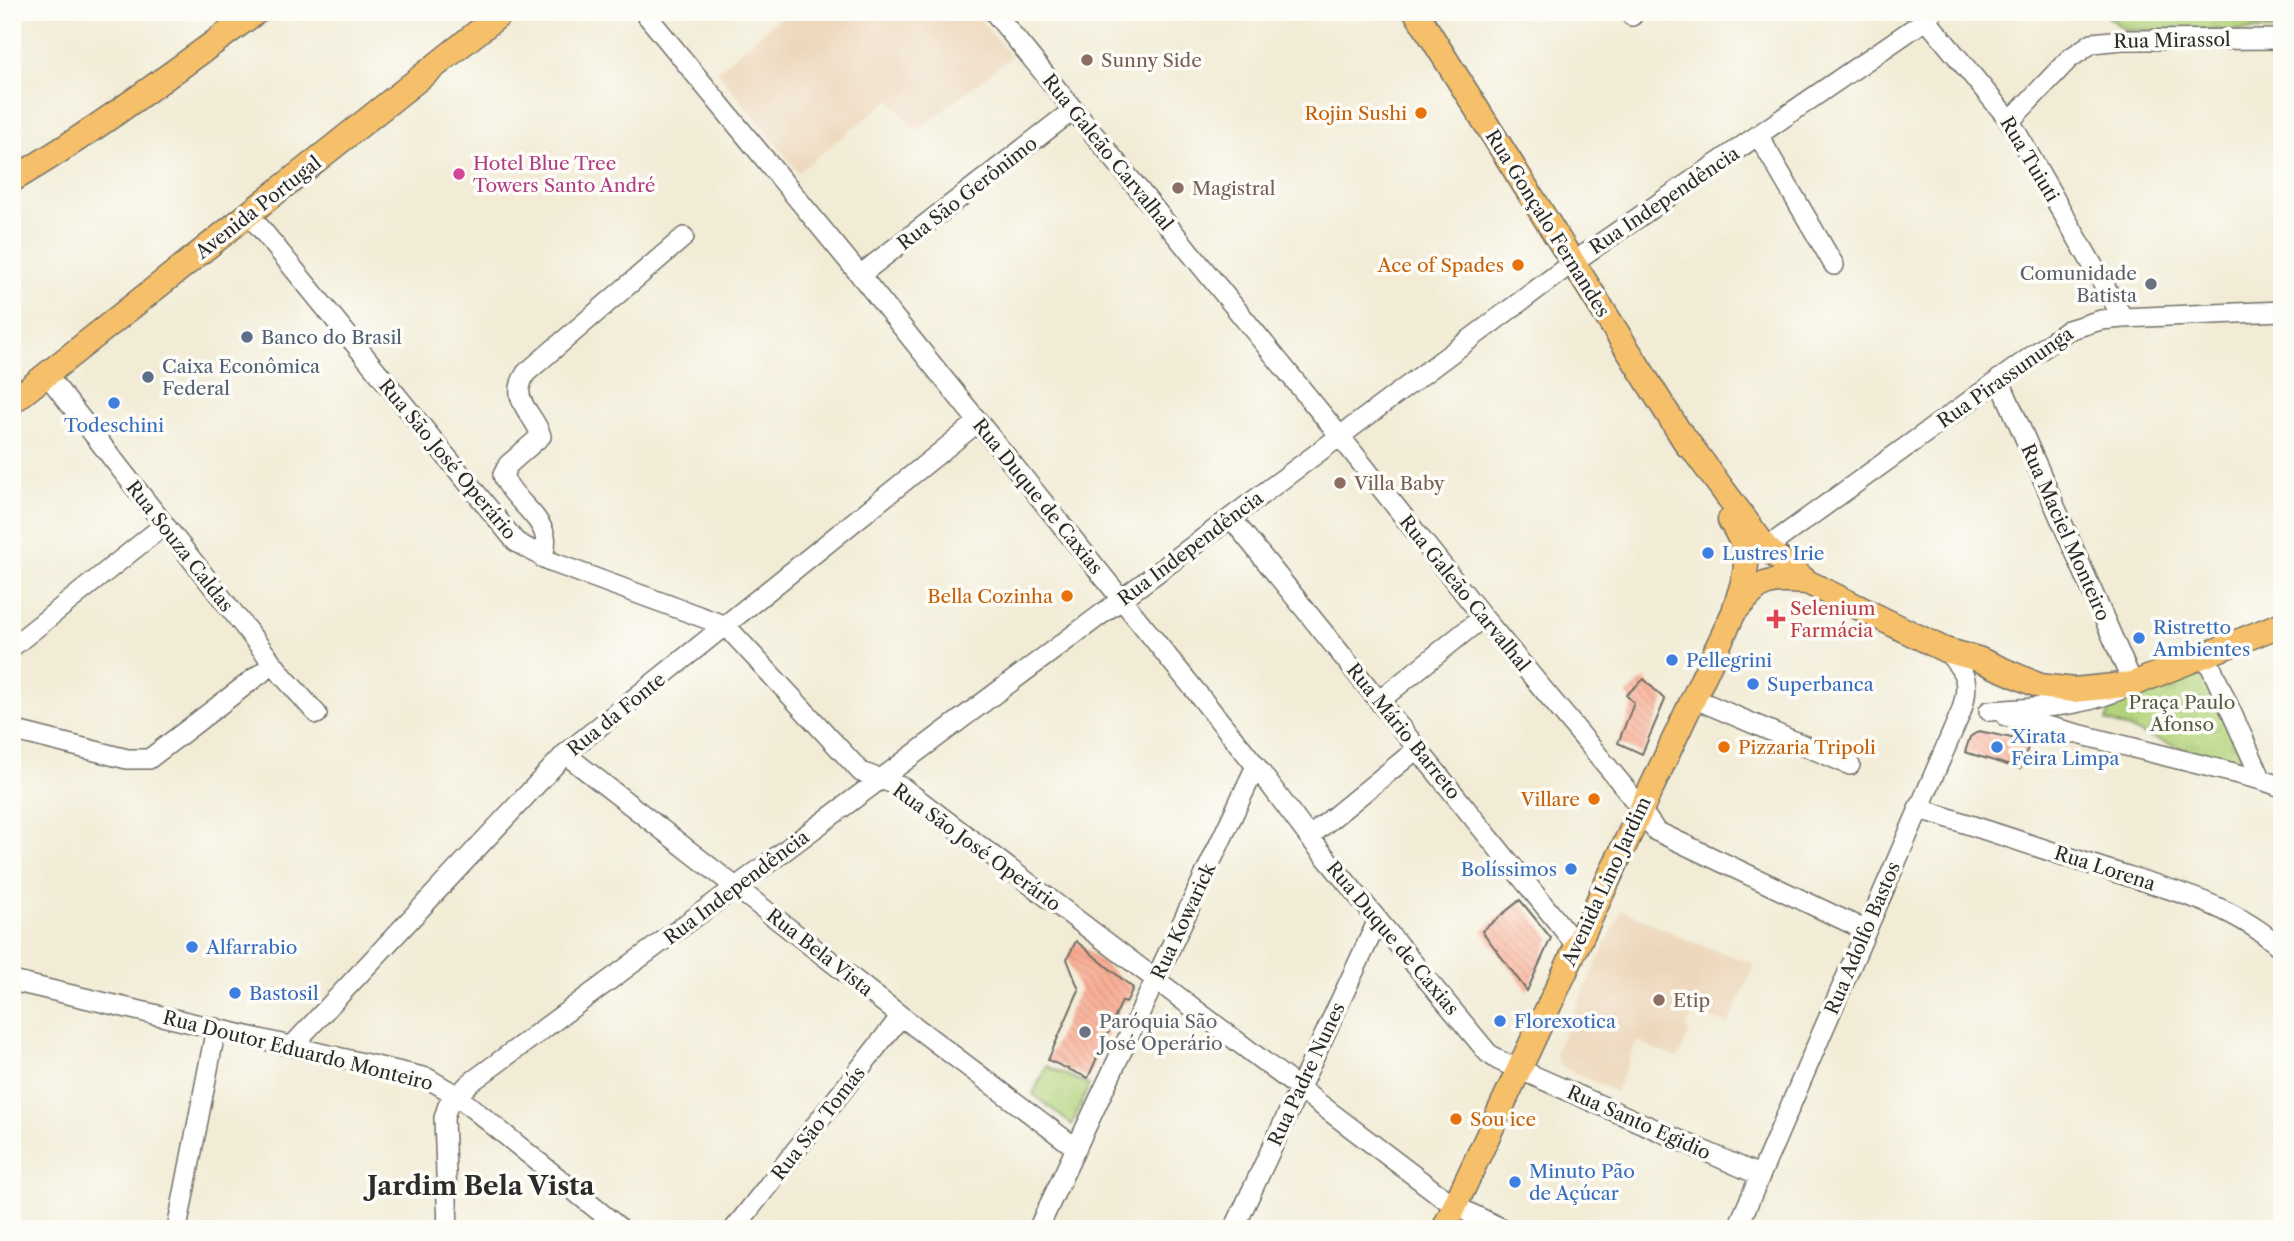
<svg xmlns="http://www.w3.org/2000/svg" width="2294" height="1241" font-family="'Libre Caslon Text',serif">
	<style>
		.built { fill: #edd7bb }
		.grass { fill: url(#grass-tufts); stroke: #6e7f52; stroke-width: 2 }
		.building { fill: url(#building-back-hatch) }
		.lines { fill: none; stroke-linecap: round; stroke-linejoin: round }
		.minor-casing { stroke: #716f67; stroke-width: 22 }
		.major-casing { stroke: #716f67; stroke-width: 27 }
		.minor { stroke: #fff; stroke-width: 19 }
		.major { stroke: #f6c06b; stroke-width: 24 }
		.education-dot { fill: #8d6e63; stroke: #fdfcf7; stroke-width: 2.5 }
		.food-dot { fill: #e8710a; stroke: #fdfcf7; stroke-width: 2.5 }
		.hotel-dot { fill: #d1479c; stroke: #fdfcf7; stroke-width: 2.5 }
		.worship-dot { fill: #6b7280; stroke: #fdfcf7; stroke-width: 2.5 }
		.service-dot { fill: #5c6f8a; stroke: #fdfcf7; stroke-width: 2.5 }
		.shop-dot { fill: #3f7fe0; stroke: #fdfcf7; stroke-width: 2.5 }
		.health-dot { fill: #e0444e; stroke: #fdfcf7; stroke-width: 2.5 }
		.labels { text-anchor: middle; stroke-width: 7; stroke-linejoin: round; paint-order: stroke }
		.street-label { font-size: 19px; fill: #2b2b2b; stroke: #fdfcf7 }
		.education-label { font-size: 19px; fill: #785e54; stroke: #fdfcf7; text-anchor: start }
		.food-label { font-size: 19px; fill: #c56008; stroke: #fdfcf7; text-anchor: end }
		.hotel-label { font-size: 19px; fill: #b23c85; stroke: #fdfcf7; text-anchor: start }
		.worship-label { font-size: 19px; fill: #5b616d; stroke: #fdfcf7; text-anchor: end }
		.service-label { font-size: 19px; fill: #4e5e75; stroke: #fdfcf7; text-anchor: start }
		.shop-label { font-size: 19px; fill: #366cbe; stroke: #fdfcf7; text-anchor: start }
		.health-label { font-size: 19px; fill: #be3a42; stroke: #fdfcf7; text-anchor: start }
		.park-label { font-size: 19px; fill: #545d43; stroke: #fdfcf7 }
		.district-label { font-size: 26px; font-weight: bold; fill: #2b2b2b; stroke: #fdfcf7 }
	</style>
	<defs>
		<pattern id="grass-tufts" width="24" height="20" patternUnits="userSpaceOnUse" patternTransform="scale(1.75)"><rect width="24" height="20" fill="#b2d37a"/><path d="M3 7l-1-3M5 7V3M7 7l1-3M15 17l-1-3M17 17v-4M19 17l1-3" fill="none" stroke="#99b56a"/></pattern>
		<pattern id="building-back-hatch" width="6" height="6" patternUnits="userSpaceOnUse" patternTransform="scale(1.75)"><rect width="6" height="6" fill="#f9ab91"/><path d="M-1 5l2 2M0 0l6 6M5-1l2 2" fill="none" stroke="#d6937d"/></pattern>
	</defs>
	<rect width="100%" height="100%" fill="#fdfcf7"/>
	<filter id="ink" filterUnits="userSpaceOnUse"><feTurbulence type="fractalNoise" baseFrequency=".0143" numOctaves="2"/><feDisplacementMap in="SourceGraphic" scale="14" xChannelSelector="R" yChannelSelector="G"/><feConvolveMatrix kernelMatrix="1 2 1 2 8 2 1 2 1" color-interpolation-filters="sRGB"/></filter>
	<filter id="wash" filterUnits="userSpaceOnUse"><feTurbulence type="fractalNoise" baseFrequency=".00686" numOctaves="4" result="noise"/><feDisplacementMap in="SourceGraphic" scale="28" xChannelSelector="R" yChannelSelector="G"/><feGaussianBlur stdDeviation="1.57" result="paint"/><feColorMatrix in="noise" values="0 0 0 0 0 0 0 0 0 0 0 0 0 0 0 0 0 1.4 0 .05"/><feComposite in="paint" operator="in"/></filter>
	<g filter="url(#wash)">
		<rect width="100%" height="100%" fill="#f2ecd6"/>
		<path class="built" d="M786,12h188l37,45 -95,74 -26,-32 -92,73 -81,-101z
			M1622,909l67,32 66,23 -27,61 -33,-15 -9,19 4,2 -12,28 -41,-18 -22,51 -55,-26 -5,-14z"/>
		<path class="grass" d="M2102,12h180v18h-157z
			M2196,673l5,1 39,76v8l-12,7 -122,-44 5,-14z
			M1046,1066l43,19 -17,40 -39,-31z"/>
		<g id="blocks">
			<path class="building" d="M1644,679l21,21 -23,54 -24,-11 16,-40 -8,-8z
				M1979,731l51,11 -10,27 -55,-17 5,-15z
				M1520,900l31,38 -24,53 -45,-60z
				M1076,941l57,47 -7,15 -4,-2 -34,77 -40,-18 31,-70 -12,-31z"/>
		</g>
	</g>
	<g filter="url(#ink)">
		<use href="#blocks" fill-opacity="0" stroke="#716f67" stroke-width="2"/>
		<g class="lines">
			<defs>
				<path id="minor" d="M644,12l216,263 396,491 53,71 179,216 10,7 261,115
					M994,12l345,423 144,182 143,172 30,42 209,99
					M1630,12l2,4
					M1920,12l90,109 113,197
					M2010,121l59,-62 23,-16 30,-3 160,-1
					M1758,135l76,130
					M249,214l267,328 38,21 172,63 135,146 41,15 535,406 18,13 48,23
					M860,275l213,-165
					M47,375l236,301 34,38
					M1231,518l345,427
					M1766,548l302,-218 33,-10 22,-2 159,-7
					M543,558c1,-7 4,-15 2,-22 -5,-22 -35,-39 -42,-61l5,-10 33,-29c-7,-24 -33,-35 -15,-63l158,-136
					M12,647l151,-121
					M2206,656l56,124
					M1693,698l157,67
					M1379,701l104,-84
					M1989,711c53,-4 96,-3 144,-27l-134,-305
					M2006,716l256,64 20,7
					M12,730l115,29h22l124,-95
					M565,754l336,262 175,132
					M1918,808c62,20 123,40 184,60 62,20 131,35 180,81
					M1309,837l108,-88
					M12,981l415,97 29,17 165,134
					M292,1046l273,-292 413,-332
					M177,1229l39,-201
					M448,1229l-4,-111 4,-13 22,-22 266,-196 836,-624 355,-244 5,-7
					M734,1229l167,-213
					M1038,1229l218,-463
					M1234,1229l144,-309
					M1737,1229l224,-517c10,-30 5,-40 -16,-62"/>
				<path id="major" d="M1416,12l272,434
					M12,180c85,-50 164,-110 244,-168
					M12,402l491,-390
					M1681,433l85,115 41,34 138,68 33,9 62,27 34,4 59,-6 149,-60
					M1730,520c23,37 18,48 5,88
					M1444,1229l290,-617c29,-32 30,-33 73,-30"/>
			</defs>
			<use href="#minor" class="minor-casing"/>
			<use href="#major" class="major-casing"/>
			<use href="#minor" class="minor"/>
			<use href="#major" class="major"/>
		</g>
	</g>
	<g class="education-dot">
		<circle cx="1087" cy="60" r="7"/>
		<circle cx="1178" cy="188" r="7"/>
		<circle cx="1340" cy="483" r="7"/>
		<circle cx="1659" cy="1000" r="7"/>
	</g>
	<g class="food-dot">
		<circle cx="1421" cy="113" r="7"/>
		<circle cx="1518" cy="265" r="7"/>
		<circle cx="1067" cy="596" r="7"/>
		<circle cx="1724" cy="747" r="7"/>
		<circle cx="1594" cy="799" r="7"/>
		<circle cx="1456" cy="1119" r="7"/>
	</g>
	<circle class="hotel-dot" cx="459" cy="174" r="7"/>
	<g class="worship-dot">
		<circle cx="2151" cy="284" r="7"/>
		<circle cx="1085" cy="1032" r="7"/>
	</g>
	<g class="service-dot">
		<circle cx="247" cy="337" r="7"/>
		<circle cx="148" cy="377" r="7"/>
	</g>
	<g class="shop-dot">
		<circle cx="114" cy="403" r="7"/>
		<circle cx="1708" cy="553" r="7"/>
		<circle cx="2139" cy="638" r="7"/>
		<circle cx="1672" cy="660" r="7"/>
		<circle cx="1753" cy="684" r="7"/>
		<circle cx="1997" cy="747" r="7"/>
		<circle cx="1571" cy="869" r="7"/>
		<circle cx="192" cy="947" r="7"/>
		<circle cx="235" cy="993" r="7"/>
		<circle cx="1500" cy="1021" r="7"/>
		<circle cx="1515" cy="1182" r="7"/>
	</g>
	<path class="health-dot" d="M1772.5 608.5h7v7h7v7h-7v7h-7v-7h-7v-7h7z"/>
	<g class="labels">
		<g class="street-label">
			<text transform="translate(2172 40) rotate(-1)" y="7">Rua Mirassol</text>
			<text transform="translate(1108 152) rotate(51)" y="7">Rua Galeão Carvalhal</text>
			<text transform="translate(2030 159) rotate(59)" y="7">Rua Tuiuti</text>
			<text transform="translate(967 193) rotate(-38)" y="7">Rua São Gerônimo</text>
			<text transform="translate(1664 200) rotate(-34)" y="7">Rua Independência</text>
			<text transform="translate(258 207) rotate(-38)" y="7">Avenida Portugal</text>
			<text transform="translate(1548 223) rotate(58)" y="7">Rua Gonçalo Fernandes</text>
			<text transform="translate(2005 377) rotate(-35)" y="7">Rua Pirassununga</text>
			<text transform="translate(448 459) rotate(50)" y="7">Rua São José Operário</text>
			<text transform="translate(1038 496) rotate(51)" y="7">Rua Duque de Caxias</text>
			<text transform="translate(2066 532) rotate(66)" y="7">Rua Maciel Monteiro</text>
			<text transform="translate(180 546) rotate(52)" y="7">Rua Souza Caldas</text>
			<text transform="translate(1190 548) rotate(-37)" y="7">Rua Independência</text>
			<text transform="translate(1465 593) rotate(51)" y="7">Rua Galeão Carvalhal</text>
			<text transform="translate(616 714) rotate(-39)" y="7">Rua da Fonte</text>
			<text transform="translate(1404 731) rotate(51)" y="7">Rua Mário Barreto</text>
			<text transform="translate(977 847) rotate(36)" y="7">Rua São José Operário</text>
			<text transform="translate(2105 868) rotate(18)" y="7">Rua Lorena</text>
			<text transform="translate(1606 881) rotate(-65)" y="7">Avenida Lino Jardim</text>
			<text transform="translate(736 887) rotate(-37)" y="7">Rua Independência</text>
			<text transform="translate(1183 921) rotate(-65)" y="7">Rua Kowarick</text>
			<text transform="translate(1393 938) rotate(50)" y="7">Rua Duque de Caxias</text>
			<text transform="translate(1862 938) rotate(-67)" y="7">Rua Adolfo Bastos</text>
			<text transform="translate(820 952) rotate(38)" y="7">Rua Bela Vista</text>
			<text transform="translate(298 1050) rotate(14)" y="7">Rua Doutor Eduardo Monteiro</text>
			<text transform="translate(1306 1074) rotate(-65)" y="7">Rua Padre Nunes</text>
			<text transform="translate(1639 1122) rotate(24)" y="7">Rua Santo Egidio</text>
			<text transform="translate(818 1123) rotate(-52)" y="7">Rua São Tomás</text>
		</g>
		<g class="education-label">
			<text x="1101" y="67">Sunny Side</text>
			<text x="1192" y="195">Magistral</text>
			<text x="1354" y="490">Villa Baby</text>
			<text x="1673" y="1007">Etip</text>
		</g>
		<g class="food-label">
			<text x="1407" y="120">Rojin Sushi</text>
			<text x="1504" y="272">Ace of Spades</text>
			<text x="1053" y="603">Bella Cozinha</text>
			<text x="1738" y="754" text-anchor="start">Pizzaria Tripoli</text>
			<text x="1580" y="806">Villare</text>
			<text x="1470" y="1126" text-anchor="start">Sou ice</text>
		</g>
		<g class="hotel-label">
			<text x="473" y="170">Hotel Blue Tree<tspan x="473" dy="22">Towers Santo André</tspan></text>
		</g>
		<g class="worship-label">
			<text x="2137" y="280">Comunidade<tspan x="2137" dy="22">Batista</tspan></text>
			<text x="1099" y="1028" text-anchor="start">Paróquia São<tspan x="1099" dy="22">José Operário</tspan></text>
		</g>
		<g class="service-label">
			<text x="261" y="344">Banco do Brasil</text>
			<text x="162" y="373">Caixa Econômica<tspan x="162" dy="22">Federal</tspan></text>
		</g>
		<g class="shop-label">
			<text x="114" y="432" text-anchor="middle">Todeschini</text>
			<text x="1722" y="560">Lustres Irie</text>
			<text x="2153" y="634">Ristretto<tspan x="2153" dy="22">Ambientes</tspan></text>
			<text x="1686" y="667">Pellegrini</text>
			<text x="1767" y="691">Superbanca</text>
			<text x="2011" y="743">Xirata<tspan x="2011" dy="22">Feira Limpa</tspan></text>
			<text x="1557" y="876" text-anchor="end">Bolíssimos</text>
			<text x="206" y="954">Alfarrabio</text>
			<text x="249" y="1000">Bastosil</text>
			<text x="1514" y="1028">Florexotica</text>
			<text x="1529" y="1178">Minuto Pão<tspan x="1529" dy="22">de Açúcar</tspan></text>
		</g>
		<g class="health-label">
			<text x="1790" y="615">Selenium<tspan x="1790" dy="22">Farmácia</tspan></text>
		</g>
		<g class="park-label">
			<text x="2182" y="709">Praça Paulo<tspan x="2182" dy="22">Afonso</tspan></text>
		</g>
		<g class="district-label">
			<text x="481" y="1195">Jardim Bela Vista</text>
		</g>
	</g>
	<rect width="2294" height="1241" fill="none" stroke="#fdfcf7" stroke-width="42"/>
</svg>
